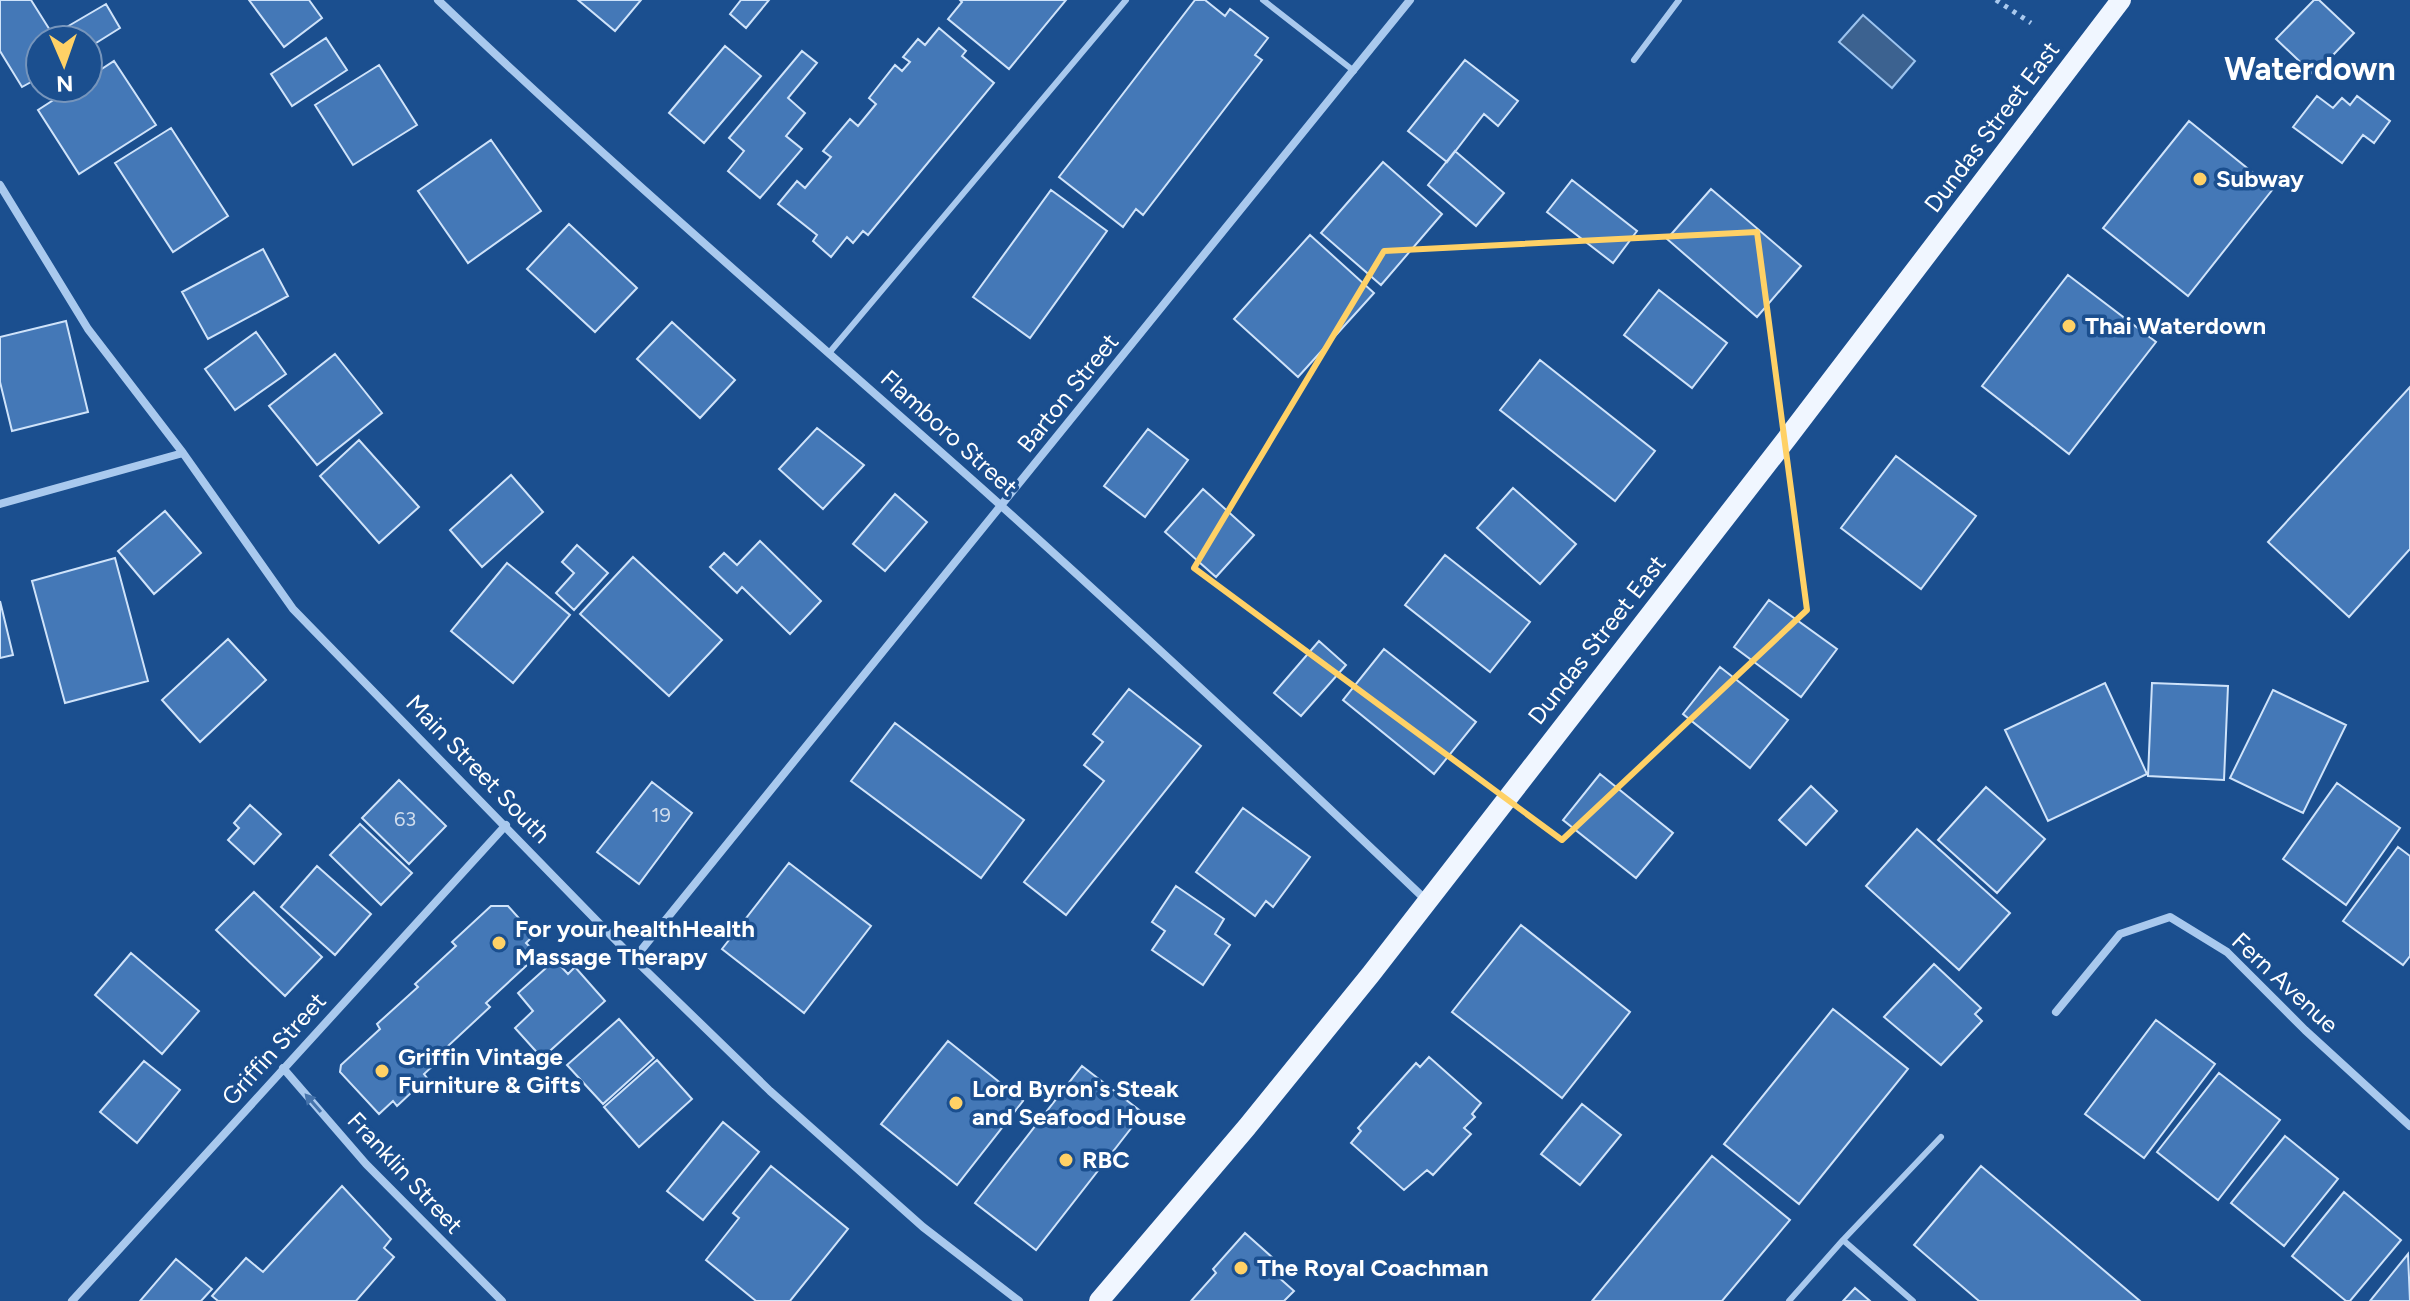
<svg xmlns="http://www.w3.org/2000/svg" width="2410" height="1301" font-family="Figtree,sans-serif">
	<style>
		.water { fill: #3c6290; stroke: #9cc4f0; stroke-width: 2 }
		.building { fill: #4478b7; stroke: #cfe3fa; stroke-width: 2 }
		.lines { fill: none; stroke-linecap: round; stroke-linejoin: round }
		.path { stroke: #a9c9ee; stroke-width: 5; stroke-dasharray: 4 6; stroke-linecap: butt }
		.lane { stroke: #a9c9ee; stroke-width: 6 }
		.street { stroke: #a9c9ee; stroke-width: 8 }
		.primary { stroke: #f0f6ff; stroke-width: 20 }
		.oneway { fill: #4674ac }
		.marked { fill: none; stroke: #ffd166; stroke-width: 6; stroke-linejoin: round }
		.poi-dot { fill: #ffd166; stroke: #1b4f8f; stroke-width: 3 }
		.labels { text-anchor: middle; stroke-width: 7; stroke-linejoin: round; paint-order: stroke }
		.number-label { font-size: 20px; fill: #d0dded }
		.street-label { font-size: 24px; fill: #fff; stroke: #1b4f8f }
		.poi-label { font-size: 24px; font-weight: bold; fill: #fff; stroke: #1b4f8f; text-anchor: start }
		.district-label { font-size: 32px; font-weight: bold; fill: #fff; stroke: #1b4f8f }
	</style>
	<rect width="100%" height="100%" fill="#1b4f8f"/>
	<path class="water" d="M1863,15l52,46 -23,27 -53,-46z"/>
	<path class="building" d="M0,0h31l22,35 53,-31 14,24 -32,20v-8h-48v37l-18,10 -22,-36z
		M249,0h60l13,18 -38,29z
		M578,0h63l-26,31z
		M741,0h28l-23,28 -16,-14z
		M960,0h106l-57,69 -61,-50 14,-17z
		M1195,0h10l20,16 5,-7 38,29 -13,17 7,5 -119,155 -7,-6 -13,18 -64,-50z
		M2314,0h5l35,33 -40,42 -38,-36z
		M939,28l27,23 -4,5 32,27 -126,152 -5,-4 -10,12 -6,-6 -16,20 -18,-16 4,-6 -39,-31 19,-23 8,7 26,-31 -8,-6 27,-32 8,7 18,-22 -7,-6 26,-33 7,6 8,-9 -7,-5 15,-18 7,6z
		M326,38l21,32 -55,36 -21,-32z
		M725,46l36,30 -57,67 -35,-30z
		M802,51l15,12 -29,35 17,15 -19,23 16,13 -42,49 -32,-27 16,-20 -15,-13z
		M1465,60l53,41 -20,25 -14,-12 -37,48 -39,-31z
		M114,61l42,64 -77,49 -41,-64 34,-22h16v-10z
		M379,65l38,60 -64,40 -38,-60z
		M2317,96l16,12 9,-10 8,7 7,-9 33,25 -16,22 -11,-8 -21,28 -49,-36z
		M2189,121l84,68 -85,107 -85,-68z
		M171,128l57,88 -55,36 -58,-89z
		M491,140l50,71 -73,52 -50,-72z
		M1455,151l49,42 -28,33 -48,-41z
		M1383,162l59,52 -61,71 -60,-52z
		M1572,180l65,51 -24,32 -66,-51z
		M1711,189l90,77 -44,51 -90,-78z
		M1051,190l56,41 -77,107 -57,-41z
		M569,224l68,64 -42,44 -68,-63z
		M1310,235l64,58 -76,84 -64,-58z
		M263,249l25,47 -80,43 -26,-47z
		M2068,275l88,67 -87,112 -87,-68z
		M1659,290l68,53 -35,45 -68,-53z
		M66,321l22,91 -76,19 -12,-49v-45z
		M672,322l63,58 -35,38 -63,-59z
		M256,332l30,42 -51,36 -30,-41z
		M335,354l47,59 -65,52 -48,-59z
		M1540,360l115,91 -40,50 -115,-91z
		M2410,387v162l-61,68 -81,-75z
		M817,428l47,37 -41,44 -44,-40z
		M1148,429l40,31 -43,57 -41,-31z
		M359,440l60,67 -40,36 -59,-67z
		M1896,456l80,60 -55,73 -80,-61z
		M511,475l32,37 -61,55 -32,-37z
		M1513,488l63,56 -36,40 -63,-56z
		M1203,489l51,46 -38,42 -51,-45z
		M895,494l32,28 -42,49 -32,-27z
		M165,511l36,42 -47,41 -36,-43z
		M760,541l61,60 -31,33 -48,-47 -5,6 -27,-26 14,-14 13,12z
		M577,545l31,28 -34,37 -18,-17 18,-20 -12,-11z
		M1445,555l85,67 -40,50 -85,-67z
		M633,557l89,83 -53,56 -89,-82z
		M115,558l33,123 -83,22 -33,-122z
		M507,563l63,52 -57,68 -62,-52z
		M1769,600l68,49 -36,48 -67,-50z
		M0,601l13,54 -13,3z
		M228,639l38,41 -66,62 -38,-42z
		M1319,641l27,24 -45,51 -27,-23z
		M1384,649l92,73 -42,52 -91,-74z
		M1720,667l68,53 -38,48 -67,-54z
		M2105,683l42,91 -99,47 -43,-91z
		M2152,683l76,3 -4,94 -76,-4z
		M1129,689l72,57 -135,169 -42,-33 80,-101 -20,-16 19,-23 -10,-8z
		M2273,690l73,35 -43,88 -73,-35z
		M895,723l129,97 -43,58 -130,-97z
		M1600,774l73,59 -37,45 -73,-58z
		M399,780l47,46 -37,38 -47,-46z
		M652,782l40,31 -53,71 -42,-32z
		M2337,783l63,45 -54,77 -63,-46z
		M1811,786l26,25 -31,34 -27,-25z
		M1986,787l59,52 -48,54 -59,-53z
		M250,805l31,29 -27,30 -26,-24 11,-12 -5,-5z
		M1243,808l67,49 -37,50 -7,-6 -11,15 -59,-44z
		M360,824l52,49 -31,32 -51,-50z
		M1917,829l93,84 -51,57 -93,-84z
		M2398,847l12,9v100l-7,9 -60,-44z
		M789,863l82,63 -67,87 -82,-64z
		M317,866l54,48 -36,41 -54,-48z
		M1176,886l48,33 -9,15 15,11 -27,40 -51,-35 13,-19 -13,-9z
		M254,892l68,65 -37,39 -69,-66z
		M491,906h17l26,29 -8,8 12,12 -52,48 4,4 -42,39 3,3 -27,25 3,4 -30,28 -4,-5 -14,13 -39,-42 1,-7 39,-36 -3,-5 41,-37 -3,-3 41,-38 -4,-4z
		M1521,925l109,87 -68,86 -110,-86z
		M131,953l68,58 -37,43 -67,-59z
		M555,960l13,14 7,-7 30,34 -63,57 -27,-30 18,-17 -15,-18z
		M1934,964l47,44 -6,6 7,7 -41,44 -57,-48z
		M1833,1009l75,60 -109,135 -75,-60z
		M619,1019l35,39 -51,46 -36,-39z
		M2156,1020l59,44 -71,94 -59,-44z
		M948,1041l75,60 -66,84 -76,-61z
		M1429,1057l52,46 -9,11 3,3 -11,11 7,6 -38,41 -6,-5 -23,20 -53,-47 10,-12 -3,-3 58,-65 4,4z
		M657,1060l35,39 -53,48 -35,-40z
		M144,1061l36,29 -43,53 -37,-31z
		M1082,1066l61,47 -107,137 -61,-47z
		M2219,1073l61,47 -62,80 -61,-48z
		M1582,1104l39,31 -41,50 -39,-31z
		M723,1122l36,30 -56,68 -36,-29z
		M2285,1136l53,43 -54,67 -53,-43z
		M1712,1156l78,64 -68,81h-130z
		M771,1166l77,63 -58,72h-34l-50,-41 33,-42 -6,-5z
		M1981,1166l159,135h-161l-65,-56z
		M342,1186l49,53 -7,9 10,9 -38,44h-138l-6,-5 34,-38 17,14z
		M2344,1192l57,48 -51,61h-4l-54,-45z
		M1245,1233l28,25 -7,8 28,25 -10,10h-93l25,-28 -3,-4z
		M2408,1254l2,47h-40z
		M176,1259l36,30 -11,12h-61z
		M1855,1288l15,13h-27z"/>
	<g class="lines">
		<path class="path" d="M1996,0l35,23"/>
		<path class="lane" d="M1263,0l91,71
			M1634,60l45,-60
			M829,353l297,-353
			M1843,1240l70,61
			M1789,1301l54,-61 98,-103"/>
		<path class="street" d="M438,0c175,167 359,324 540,485 152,136 301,275 449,416
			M0,185l88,144 95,124 110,156 341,350 136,132 153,136 96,74
			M0,504l183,-51
			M634,959l776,-959
			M2056,1012l64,-78 50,-17 57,35 78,78 105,96
			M283,1068l83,96 136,137
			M72,1301l434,-476"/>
		<path class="primary" d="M1099,1301l148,-174 124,-153 417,-537 333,-437"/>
	</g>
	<defs><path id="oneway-solid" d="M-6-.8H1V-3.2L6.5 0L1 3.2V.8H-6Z" transform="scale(2)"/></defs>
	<use class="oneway" href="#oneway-solid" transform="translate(313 1103) rotate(-131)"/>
	<path class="marked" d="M1757,232l50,378 -245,230 -368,-272 190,-317z"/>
	<g class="poi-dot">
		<circle cx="2200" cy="179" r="8"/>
		<circle cx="2069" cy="326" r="8"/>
		<circle cx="499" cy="943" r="8"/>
		<circle cx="382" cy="1071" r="8"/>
		<circle cx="956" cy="1103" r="8"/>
		<circle cx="1066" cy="1160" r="8"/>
		<circle cx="1241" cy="1268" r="8"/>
	</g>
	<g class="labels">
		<g class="number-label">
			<text x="661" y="822">19</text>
			<text x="405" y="826">63</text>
		</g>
		<g class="street-label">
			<text transform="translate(1992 127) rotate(-53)" y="8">Dundas Street East</text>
			<text transform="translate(1068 393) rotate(-51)" y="8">Barton Street</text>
			<text transform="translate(949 433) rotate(42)" y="8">Flamboro Street</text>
			<text transform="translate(1597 640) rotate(-52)" y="8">Dundas Street East</text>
			<text transform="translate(478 769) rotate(46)" y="8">Main Street South</text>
			<text transform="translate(2285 983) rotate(43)" y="8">Fern Avenue</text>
			<text transform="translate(274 1049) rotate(-48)" y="8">Griffin Street</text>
			<text transform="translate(405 1173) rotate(47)" y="8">Franklin Street</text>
		</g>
		<g class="poi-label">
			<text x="2216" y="187">Subway</text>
			<text x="2085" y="334">Thai Waterdown</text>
			<text x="515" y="937">For your healthHealth<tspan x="515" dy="28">Massage Therapy</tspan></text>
			<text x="398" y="1065">Griffin Vintage<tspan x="398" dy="28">Furniture &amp; Gifts</tspan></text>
			<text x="972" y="1097">Lord Byron's Steak<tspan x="972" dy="28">and Seafood House</tspan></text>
			<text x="1082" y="1168">RBC</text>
			<text x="1257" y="1276">The Royal Coachman</text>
		</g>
		<g class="district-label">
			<text x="2310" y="80">Waterdown</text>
		</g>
	</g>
	<g transform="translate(64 64) rotate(178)"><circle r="38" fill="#1b4f8f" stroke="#7695bc" stroke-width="2"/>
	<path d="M0-6L14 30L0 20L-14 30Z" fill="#ffd166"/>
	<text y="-12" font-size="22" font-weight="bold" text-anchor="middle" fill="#ffffff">N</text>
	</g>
</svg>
